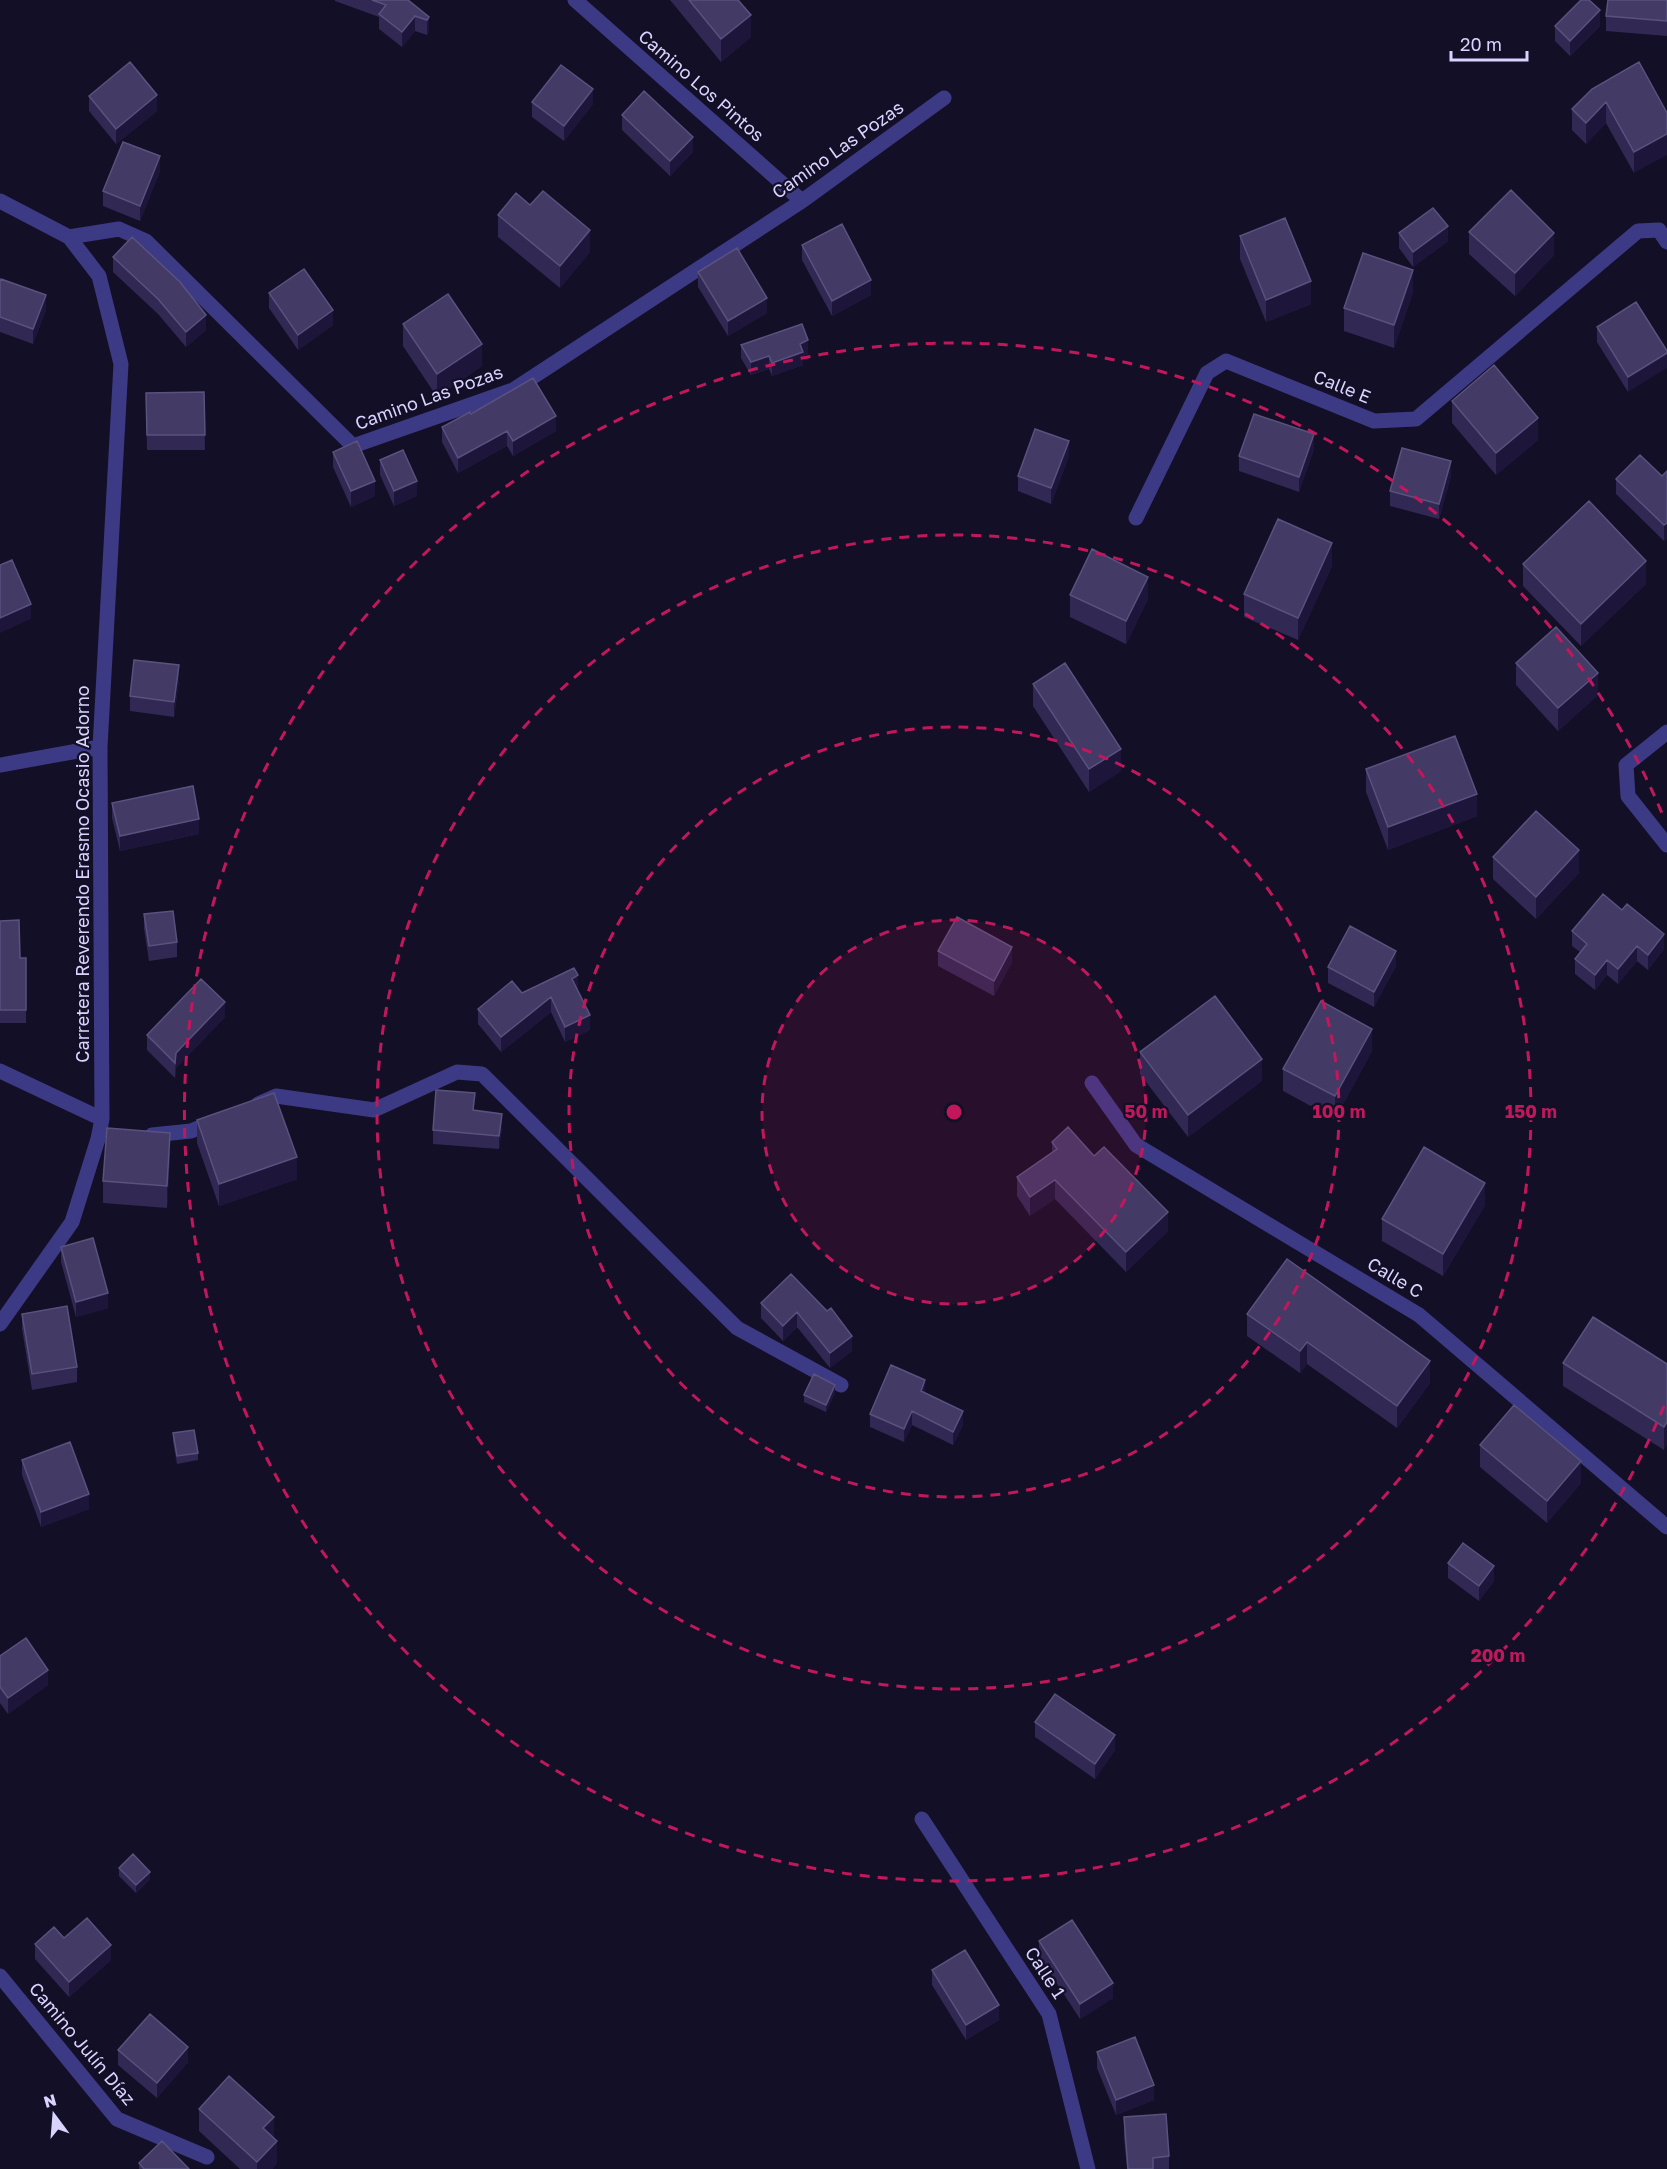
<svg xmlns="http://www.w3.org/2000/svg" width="1667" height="2169" font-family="'Golos Text',sans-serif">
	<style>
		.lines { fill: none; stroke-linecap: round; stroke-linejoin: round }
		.minor { stroke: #3d3a85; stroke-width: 15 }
		.wall { fill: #312854 }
		.shaded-wall { fill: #1d163a }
		.building { fill: #433a66; stroke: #5a527e; stroke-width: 1.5 }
		.ring { fill: none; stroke: #c2185b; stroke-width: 3; stroke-dasharray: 10 8 }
		.labels { text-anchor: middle; stroke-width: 4.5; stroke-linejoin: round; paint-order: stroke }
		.street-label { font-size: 18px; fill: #d9d4ff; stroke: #130f26 }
		.centre { fill: #c2185b; stroke: #130f26; stroke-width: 3 }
		.ring-label { font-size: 18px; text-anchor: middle; font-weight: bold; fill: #c2185b; stroke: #130f26; stroke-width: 4.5; stroke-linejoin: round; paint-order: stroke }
	</style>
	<rect width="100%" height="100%" fill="#130f26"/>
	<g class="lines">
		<path class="minor" d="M575,0l227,201
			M0,201l69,36 30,39 22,88 -21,383 2,372 -4,20 -26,83 -72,102
			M69,237l50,-8 27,12 207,205 160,-56 289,-189 142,-103
			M1136,518l71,-145 19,-12 148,60 42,-2 222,-188 21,-1 8,12
			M1667,732l-41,33 2,31 39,49
			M0,765l100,-18
			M0,1071l102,48
			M1092,1083l44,62 283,170 248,212
			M258,1104l18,-8 98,14 83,-38 25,2 255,254 104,57
			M152,1135l39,-4 25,-10
			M922,1819l127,195 39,155
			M0,1976l117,143 90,38"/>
	</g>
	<path class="wall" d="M335,0h73l21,17v15l-2,3 -12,-4 -13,16 -23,-18v-12l-44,-16z
		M670,0h68l13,37 -30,25z
		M1667,0v36l-61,-5v-15z
		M1555,26h45l-30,30 -15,-15z
		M1592,89l75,24 -33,60 -28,-50 -20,21 -14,-14v-21z
		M89,96l68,15 -41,33 -27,-33z
		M532,102l61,2 -29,37 -32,-24z
		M622,115l71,37 -23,24 -48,-46z
		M160,171l-20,50 -37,-15v-15z
		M530,205l60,47 -30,36 -62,-51v-22z
		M1469,232l85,23 -39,41 -46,-42z
		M1399,233l49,8 -35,26 -14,-19z
		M1240,236l71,68 -45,18 -26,-63z
		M802,245l69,50 -39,21 -30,-56z
		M113,257l93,73 -20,17 -28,-33 -45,-42z
		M698,272l69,41 -39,23 -30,-49z
		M0,282l46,28 -13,34 -33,-12z
		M1413,292l-19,56 -50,-17v-23z
		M269,293l64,32 -35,25 -29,-42z
		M1636,302l-8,90 -31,-50v-15z
		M403,324l79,42 -45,31 -34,-51z
		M741,345l67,9 -5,2v9l-31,11 -3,-7 -18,6 -10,-17z
		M204,392l1,58h-58l-1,-57z
		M1452,401l86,39 -42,35 -44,-52z
		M442,427l114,4 -43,25 -6,-10 -49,27 -16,-31z
		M1314,449l-15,43 -60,-21v-15z
		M333,452l42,44 -24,11 -18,-40z
		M1069,456l-18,48 -33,-13v-15z
		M380,460l37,36 -23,10 -14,-31z
		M1667,471v67l-3,3 -48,-47v-15l46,-3z
		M1451,476l-12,43 -49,-13v-15z
		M1523,564l123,20 -65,62 -58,-60z
		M1332,566l-34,74 -54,-23v-23z
		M1070,595l78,4 -22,45 -56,-27z
		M1516,663l82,32 -40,36 -42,-46z
		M179,680l-5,37 -44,-6v-15z
		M1033,684l88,87 -32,21 -56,-86z
		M1366,769l111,47 -89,34 -22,-58z
		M112,803l87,31 -79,17 -8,-33z
		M1493,857l86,16 -43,46 -43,-40z
		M144,914l33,28v15l-28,4 -5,-32z
		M0,921l20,37h6v65h-26z
		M1572,931l92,18 -16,21 -11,-9 -19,23 -11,-9 -12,15 -20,-16v-15l5,-7 -8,-6z
		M938,951l74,11 -18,34 -56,-30z
		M1396,966l-22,41 -46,-24v-16z
		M578,990l12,40 -25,12 -14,-30 -50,40 -23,-28v-15l44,-16z
		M225,1017l-49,51 -1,10 -28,-28v-15z
		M1372,1051l-37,68 -52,-28v-22z
		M1140,1052l122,29 -74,56 -48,-63z
		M197,1120l100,59 -78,27 -22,-63z
		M502,1128l-3,21 -66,-5v-14z
		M1052,1142l42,14 74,75 -42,41 -71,-73 -25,17 -13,-20v-19l35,-24z
		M170,1155l-3,53 -64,-5v-22z
		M1485,1205l-42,71 -61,-35v-22z
		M61,1247l47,61 -32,9 -15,-55z
		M791,1274l61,77 -22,17 -33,-41 -14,14 -22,-23v-15z
		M22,1314l55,53v15l-45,8 -10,-61z
		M1247,1314l183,69 -33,45 -90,-64 -7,9 -53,-37z
		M1563,1363l104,1 -3,86 -101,-64z
		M835,1393l-9,19 -22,-10v-7z
		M925,1393l38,32 -10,20 -41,-20 -8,17 -34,-15v-13z
		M173,1433l25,20v7l-21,4 -4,-23z
		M1480,1445l101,38 -34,40 -67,-56z
		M22,1460l67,49 -48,18 -19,-52z
		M1448,1563l46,18 -15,20 -31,-23z
		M0,1656l48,29 -40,29 -8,-11z
		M1035,1722l80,28 -20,29 -60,-42z
		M119,1868l31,11 -14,14 -17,-17z
		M64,1938l47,22 -42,37 -34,-38v-15z
		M1039,1941l74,57 -33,21 -41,-63z
		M932,1970l67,50 -33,20 -34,-55z
		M118,2050l70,12 -31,36 -39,-33z
		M1097,2052l57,48 -38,15 -19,-47z
		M199,2109l75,28 3,26 -5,6h-32l-41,-38z
		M1124,2117l45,39v13h-42l-3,-31z
		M139,2163l50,6h-50z"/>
	<path class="shaded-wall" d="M1600,10v16l-30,30v-15z
		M751,15v22l-30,25v-23z
		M415,16v15l-13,16v-15z
		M429,17v15l-2,3v-15z
		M593,89v15l-29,37v-15z
		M157,95v16l-41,33v-15z
		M1606,102v21l-20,21v-21z
		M1667,134v21l-33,18v-21z
		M693,137v15l-23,24v-15z
		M160,156v15l-20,50v-15z
		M1448,226v15l-35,26v-15z
		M590,230v22l-30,36v-22z
		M1554,233v22l-39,41v-23z
		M1413,270v22l-19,56v-23z
		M871,280v15l-39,21v-15z
		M1311,281v23l-45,18v-22z
		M46,295v15l-13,34v-15z
		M767,298v15l-39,23v-15z
		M333,310v15l-35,25v-15z
		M206,315v15l-20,17v-15z
		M808,340v14l-5,2v9l-31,11v-13l28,-19z
		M482,344v22l-45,31v-23z
		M1667,353v15l-39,24v-15z
		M769,356v13l-18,6v-13z
		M556,416v15l-43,25v-15z
		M1538,418v22l-42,35v-22z
		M507,431v15l-49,27v-15z
		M1314,434v15l-15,43v-15z
		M1069,441v15l-18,48v-16z
		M1451,461v15l-12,43v-15z
		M375,481v15l-24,11v-16z
		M417,481v15l-23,10v-15z
		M1667,523v15l-3,3v-16z
		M1332,543v23l-34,74v-22z
		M1646,561v23l-65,62v-22z
		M1148,577v22l-22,45v-23z
		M31,604v15l-31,14v-15z
		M179,665v15l-5,37v-15z
		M1598,673v22l-40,36v-23z
		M1121,749v22l-32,21v-23z
		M1477,794v22l-89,34v-23z
		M199,819v15l-79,17v-15z
		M1579,850v23l-43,46v-22z
		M1664,934v15l-16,21v-15z
		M1637,946v15l-19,23v-15z
		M1012,947v15l-18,34v-15z
		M1396,951v15l-22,41v-15z
		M1607,960v15l-12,15v-15z
		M578,975v15l-6,-11z
		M551,997v15l-50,40v-15z
		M225,1002v15l-49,51 -1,10 1,-25z
		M590,1015v15l-25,12v-15z
		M1372,1029v22l-37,68v-23z
		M1262,1059v22l-74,56v-22z
		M502,1114v14l-3,21v-13z
		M170,1133v22l-3,53v-22z
		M297,1157v22l-78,27v-22z
		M1055,1180v19l-25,17v-19z
		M1485,1183v22l-42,71v-22z
		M1168,1212v19l-42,41v-20z
		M108,1293v15l-32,9v-15z
		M797,1312v15l-14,14v-15z
		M852,1336v15l-22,17v-15z
		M1307,1342v22l-7,9v-22z
		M1430,1361v22l-33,45v-22z
		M925,1380v13l-4,-2z
		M835,1385v8l-9,19v-7z
		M912,1411v14l-8,17v-13z
		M963,1411v14l-10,20v-13z
		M1667,1422v23l-3,5v-23z
		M1581,1461v22l-34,40v-22z
		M89,1494v15l-48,18v-15z
		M1494,1566v15l-15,20v-15z
		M48,1670v15l-40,29v-16z
		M1115,1735v15l-20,29v-15z
		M150,1872v7l-14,14v-8z
		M111,1945v15l-42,37v-15z
		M1113,1983v15l-33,21v-15z
		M999,2005v15l-33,20v-15z
		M188,2047v15l-31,36v-15z
		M1154,2085v15l-38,15v-15z
		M274,2117v22l-11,-11z
		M277,2141v22l-5,6h-15v-7z"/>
	<path class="building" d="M372,0h36l21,17 -2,3 -12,-4 -13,16 -23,-18 7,-9z
		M689,0h49l13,15 -30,24z
		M1581,0h8l11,10 -30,31 -15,-15z
		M1608,0h59v21l-61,-5z
		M130,62l27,33 -41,34 -27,-33z
		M1639,62l28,51v21l-33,18 -28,-50 -20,21 -14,-14 20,-20z
		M561,65l32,24 -29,37 -32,-24z
		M644,91l49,46 -23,24 -48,-46z
		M123,142l37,14 -20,50 -37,-15z
		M1511,190l43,43 -39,40 -46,-41z
		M543,191l47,39 -30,36 -62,-51 18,-22 14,12z
		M1433,208l15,18 -35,26 -14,-19z
		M1285,218l26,63 -45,19 -26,-64z
		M842,224l29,56 -39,21 -30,-56z
		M132,237l48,45 26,33 -20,17 -28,-33 -45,-42z
		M737,248l30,50 -39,23 -30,-49z
		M1363,253l50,17 -19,55 -50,-17z
		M304,269l29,41 -35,25 -29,-42z
		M1,279l45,16 -13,34 -33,-12v-35z
		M448,294l34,50 -45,30 -34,-50z
		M1636,302l31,49v2l-39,24 -31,-50z
		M802,324l6,16 -8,4 3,8 -31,11 -3,-7 -18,6 -10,-17z
		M1494,365l44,53 -42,35 -44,-52z
		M533,378l23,38 -43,25 -6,-10 -49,27 -16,-31 28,-15 1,2z
		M204,392l1,43h-58l-1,-42z
		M1254,414l60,20 -15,43 -60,-21z
		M1035,429l34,12 -18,47 -33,-12z
		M357,441l18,40 -24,10 -18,-39z
		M1402,448l49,13 -12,43 -49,-13z
		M403,450l14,31 -23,10 -14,-31z
		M1640,455l22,21 5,-5v52l-3,2 -48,-46z
		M1589,501l57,60 -65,63 -58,-60z
		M1278,519l54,24 -34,75 -54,-24z
		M1092,549l56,28 -22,44 -56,-26z
		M12,560l19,44 -31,14v-53z
		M1556,627l42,46 -40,35 -42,-45z
		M134,660l45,5 -5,37 -44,-6z
		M1065,663l56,86 -32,20 -56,-85z
		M1455,736l22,58 -89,33 -22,-58z
		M193,786l6,33 -79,17 -8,-33z
		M1536,811l43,39 -43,47 -43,-40z
		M1603,894l19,16 5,-6 37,30 -16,21 -11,-9 -19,23 -11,-9 -12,15 -20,-16 12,-15 -15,-13z
		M173,911l4,31 -28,4 -5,-32z
		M957,917l55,30 -18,34 -56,-30z
		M19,920l1,38h6v52h-26v-89z
		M1350,926l46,25 -22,41 -46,-25z
		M574,968l4,7 -6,4 18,36 -25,12 -14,-30 -50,40 -23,-28 34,-28 10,12z
		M201,979l24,23 -49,51 -1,10 -28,-28z
		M1215,996l47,63 -74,56 -48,-63z
		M1321,1001l51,28 -37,67 -52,-27z
		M436,1090l39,3 -2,17 29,4 -3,22 -66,-6z
		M274,1093l23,64 -78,27 -22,-64z
		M1068,1127l26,29 10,-9 64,65 -42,40 -71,-72 -25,17 -13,-20 40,-28 -5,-7z
		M107,1128l63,5 -3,53 -64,-5z
		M1424,1147l61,36 -42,71 -61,-35z
		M93,1238l15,55 -32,9 -15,-55z
		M1287,1259l143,102 -33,45 -90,-64 -7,9 -53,-37z
		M791,1274l36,37 4,-3 21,28 -22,17 -33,-41 -14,14 -22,-23z
		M67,1306l10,61 -45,7 -10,-60z
		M1593,1317l74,47v58l-3,5 -101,-64z
		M891,1365l34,15 -4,11 42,20 -10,21 -41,-21 -8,18 -34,-15z
		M814,1374l21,11 -9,20 -22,-10z
		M1514,1405l67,56 -34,40 -67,-56z
		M194,1430l4,23 -21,3 -4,-23z
		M70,1442l19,52 -48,18 -19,-52z
		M1463,1543l31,23 -15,20 -31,-23z
		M26,1638l22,32 -40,28 -8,-11v-31z
		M1055,1694l60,41 -20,29 -60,-42z
		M133,1854l17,18 -14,13 -17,-17z
		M87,1918l24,27 -42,37 -34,-38 19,-17 10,11z
		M1072,1920l41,63 -33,21 -41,-63z
		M965,1950l34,55 -33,20 -34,-55z
		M150,2014l38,33 -31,36 -39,-33z
		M1135,2037l19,48 -38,15 -19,-48z
		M229,2076l45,41 -11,11 14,13 -20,21 -58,-53z
		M1166,2114l3,42 -16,2v11h-25l-4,-52z
		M162,2141l27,28h-45l-5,-6z"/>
	<circle cx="954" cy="1112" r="192" fill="#c2185b" fill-opacity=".12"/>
	<g class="ring">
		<circle cx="954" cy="1112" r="192"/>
		<circle cx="954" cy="1112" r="385"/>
		<circle cx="954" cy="1112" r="577"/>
		<path d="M1664 1406A769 769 0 1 1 1664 818"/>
	</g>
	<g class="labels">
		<g class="street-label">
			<text transform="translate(701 86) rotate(41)" y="6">Camino Los Pintos</text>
			<text transform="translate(838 150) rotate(-35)" y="6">Camino Las Pozas</text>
			<text transform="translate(1342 387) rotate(22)" y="6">Calle E</text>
			<text transform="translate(429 398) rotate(-20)" y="6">Camino Las Pozas</text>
			<text transform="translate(83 874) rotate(-90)" y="6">Carretera Reverendo Erasmo Ocasio Adorno</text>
			<text transform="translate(1395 1278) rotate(31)" y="6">Calle C</text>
			<text transform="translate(1045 1973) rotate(57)" y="6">Calle 1</text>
			<text transform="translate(82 2044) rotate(50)" y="6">Camino Julín Díaz</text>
		</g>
	</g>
	<circle cx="954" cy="1112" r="9" class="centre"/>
	<g class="ring-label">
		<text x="1146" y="1118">50 m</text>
		<text x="1339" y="1118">100 m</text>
		<text x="1531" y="1118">150 m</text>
		<text x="1498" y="1662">200 m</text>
	</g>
	<g transform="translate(54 2115) rotate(344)" stroke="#130f26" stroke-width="4.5" paint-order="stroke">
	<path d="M0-4.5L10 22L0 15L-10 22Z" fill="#d9d4ff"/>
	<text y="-9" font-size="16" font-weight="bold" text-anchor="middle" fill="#d9d4ff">N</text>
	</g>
	<path d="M1451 51v9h76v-9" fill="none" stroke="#d9d4ff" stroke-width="3"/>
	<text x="1460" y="51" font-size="18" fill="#d9d4ff" stroke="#130f26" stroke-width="4.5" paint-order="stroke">20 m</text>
</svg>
